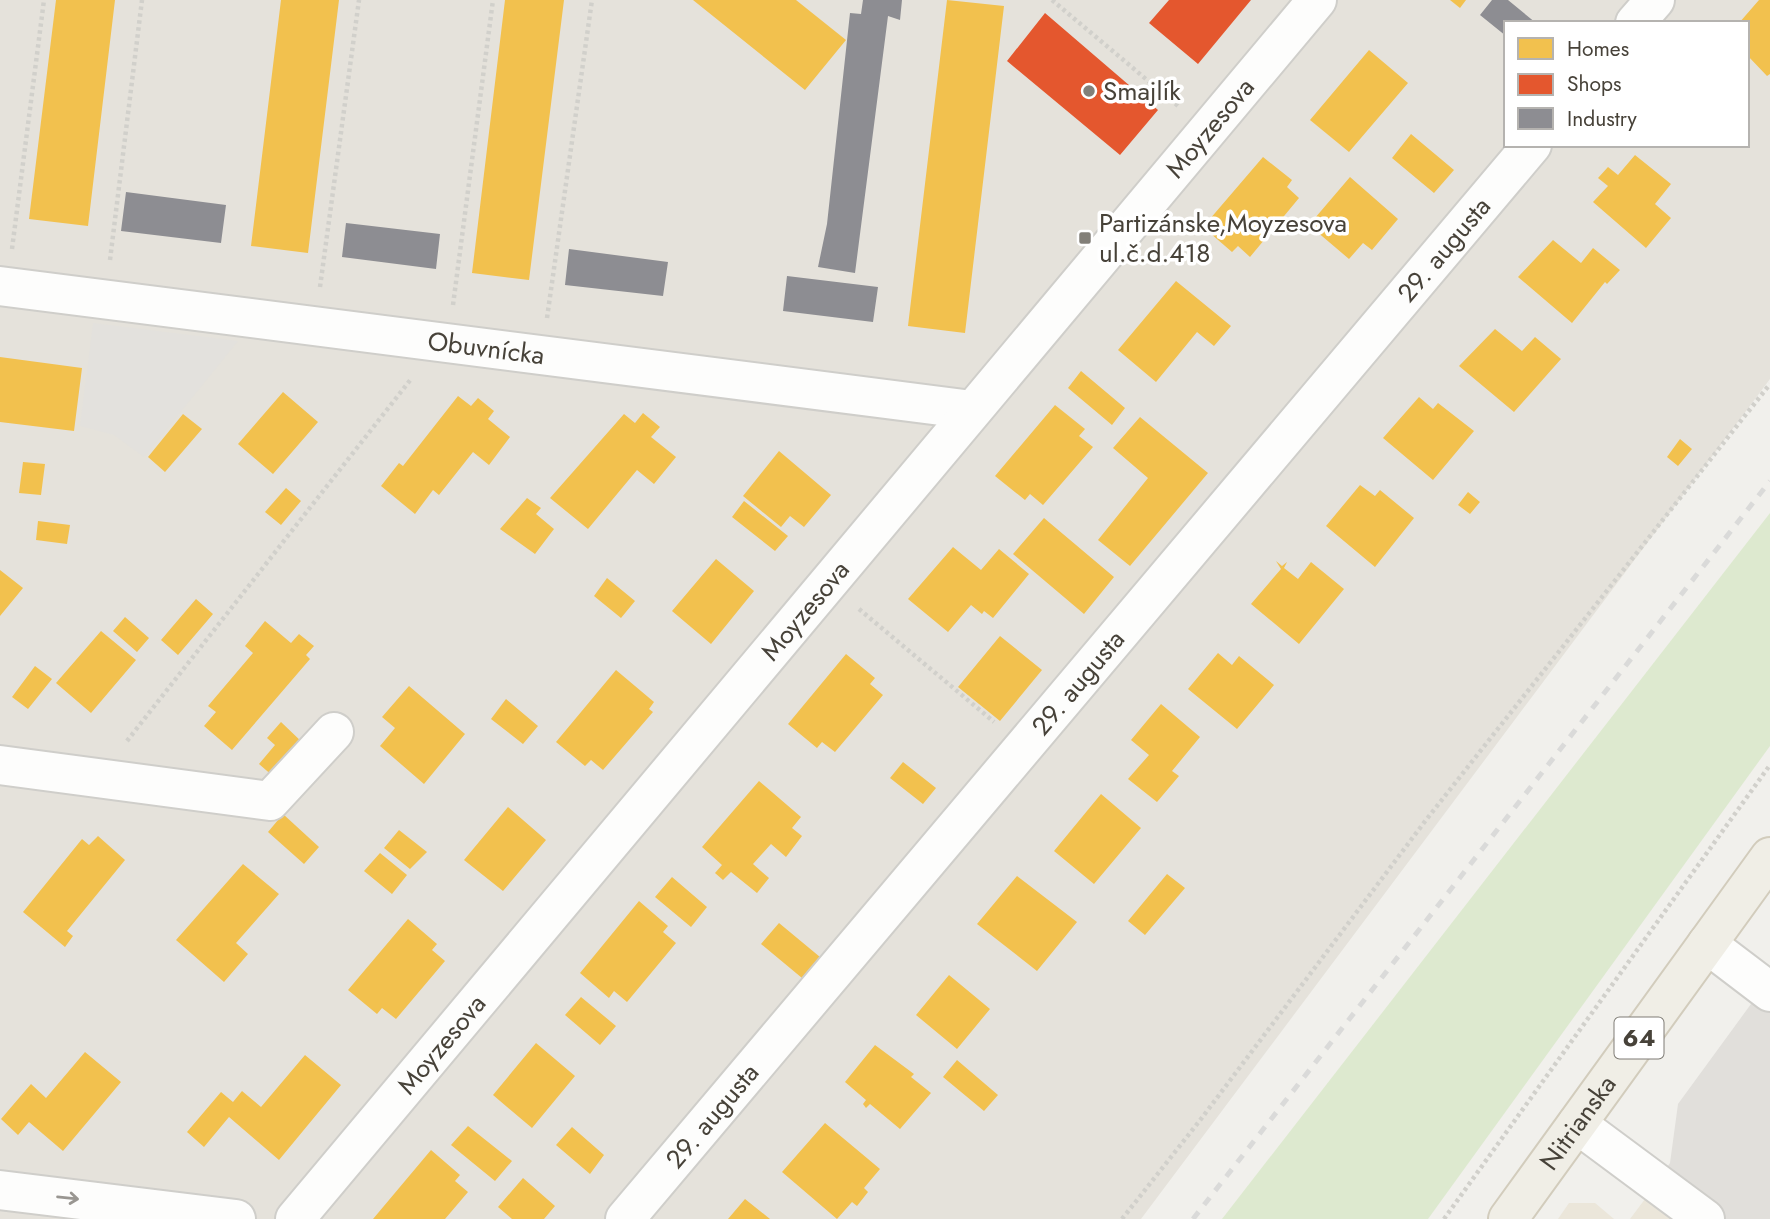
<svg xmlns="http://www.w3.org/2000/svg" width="1770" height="1219" font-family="Jost,sans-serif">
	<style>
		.residential { fill: #e5e2db; fill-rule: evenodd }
		.commercial { fill: #ebe6da }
		.industrial { fill: #e1dfdb }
		.green { fill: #dde9cf }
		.parking { fill: #e3e1dd }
		.homes { fill: #f2c14e }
		.shops { fill: #e4572e }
		.industry { fill: #8d8d92 }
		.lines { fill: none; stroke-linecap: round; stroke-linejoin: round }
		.minor-casing { stroke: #cfceca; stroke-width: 42 }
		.major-casing { stroke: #d2ccbc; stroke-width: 42 }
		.path { stroke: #d1d0cb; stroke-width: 4.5; stroke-dasharray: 3.5 3.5; stroke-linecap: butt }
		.minor { stroke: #fdfdfc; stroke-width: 38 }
		.major { stroke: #f0eee6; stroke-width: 38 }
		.rail { stroke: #dadad9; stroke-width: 5; stroke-dasharray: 9 9; stroke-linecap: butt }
		.oneway { stroke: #999691 }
		.poi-dot { fill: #827f78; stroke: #fff; stroke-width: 2.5 }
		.labels { text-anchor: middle; stroke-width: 7; stroke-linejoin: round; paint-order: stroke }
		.shield { fill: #fff; stroke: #7e7b74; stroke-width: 2 }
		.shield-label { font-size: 24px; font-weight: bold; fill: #474239 }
		.poi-label { font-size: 26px; fill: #474239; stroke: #fff; text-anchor: start }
		.street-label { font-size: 26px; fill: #474239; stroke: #fff }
	</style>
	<rect width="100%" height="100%" fill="#f1f0ec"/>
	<path class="residential" d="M0,0h1770v379l-629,840h-1141zM1506,23h241v122h-241z"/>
	<path class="commercial" d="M1648,1195l32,24h-50z
		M1569,1203h26l19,16h-56z"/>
	<path class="industrial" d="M1770,978v241h-90l-32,-24 22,-32 8,-59z"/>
	<path class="green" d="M1770,513v233l-342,473h-206z"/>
	<path class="parking" d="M93,323l145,18 -94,116 -30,-22 -34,-9z"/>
	<path class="homes" d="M56,0h59l-27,226 -59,-7z
		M281,0h58l-31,253 -57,-7z
		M505,0h59l-35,280 -57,-7z
		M693,0h103l50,40 -41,50z
		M947,0l57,6 -39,327 -57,-7z
		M1450,0h16l-6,8z
		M1759,0h11v74l-3,2 -20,-21v-32h-8z
		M1369,50l39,33 -59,69 -39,-32z
		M1411,134l43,36 -20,23 -42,-35z
		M1635,155l36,29 -16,20 16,14 -25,30 -53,-46 15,-16 -10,-8 10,-11 10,8z
		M1263,157l29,23 -5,7 12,11 -49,59 -12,-11 -6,6 -29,-25z
		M1350,177l48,42 -26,31 -9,-7 -14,16 -40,-34z
		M1553,240l28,23 12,-15 27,22 -13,14 -2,-2 -33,41 -54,-46z
		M1176,281l55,45 -17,20 -17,-14 -41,50 -38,-32z
		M1495,329l27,22 13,-14 26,22 -47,53 -55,-46z
		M0,357l82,11 -8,63 -74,-9z
		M1081,371l44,37 -13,17 -44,-37z
		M283,392l35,30 -45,52 -35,-30z
		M458,396l13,10 7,-8 16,13 -6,8 22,18 -21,28 -16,-13 -34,43 -6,-5 -18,24 -34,-28 18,-23 4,3z
		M1419,397l14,12 5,-6 36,28 -41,49 -50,-42z
		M1055,405l30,24 -6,7 14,11 -50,58 -13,-11 -5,6 -30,-24z
		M643,413l17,14 -9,10 25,20 -22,27 -17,-14 -49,59 -38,-31 74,-84 11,9z
		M183,414l19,15 -37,43 -17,-15z
		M1140,417l68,56 -78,93 -32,-26 50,-62 -35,-30z
		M1680,439l12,10 -14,17 -11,-9z
		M779,451l52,44 -27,32 -14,-11 -9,11 -38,-31z
		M23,462l22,2 -4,31 -22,-2z
		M1360,485l15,11 5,-6 34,28 -39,49 -49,-41z
		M286,488l15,13 -20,24 -16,-13z
		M1468,492l12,10 -10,12 -12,-9z
		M527,498l14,10 -5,6 18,15 -19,25 -35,-25z
		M744,501l44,35 -13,15 -43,-34z
		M1044,518l70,59 -30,37 -71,-60z
		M38,521l32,4 -3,19 -31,-4z
		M953,547l28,23 18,-21 30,25 -36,44 -9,-7 -2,3 -11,-9 -23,27 -40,-33z
		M716,559l38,32 -43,53 -39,-33z
		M1276,561l6,5 5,-4 -3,6 14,11 13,-17 33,27 -45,55 -48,-40 30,-35z
		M0,570l23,18 -23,28z
		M607,578l28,23 -14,17 -27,-22z
		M196,599l17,15 -35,41 -17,-15z
		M125,617l24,21 -12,14 -24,-21z
		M265,621l26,22 8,-9 15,12 -8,9 4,4 -78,91 -28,-24 12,-14 -8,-6 45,-53 -8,-7z
		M101,631l35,29 -45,53 -35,-30z
		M1000,636l42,34 -42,51 -42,-34z
		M1218,653l14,12 7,-9 35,29 -37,44 -49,-40z
		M846,654l29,24 -5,6 13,11 -48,57 -13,-10 -5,6 -29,-24z
		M35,666l17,13 -24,30 -16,-12z
		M616,670l38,32 -5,7 4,3 -50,58 -12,-10 -6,6 -29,-24z
		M409,686l56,48 -41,50 -44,-38 15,-18 -13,-11z
		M506,699l32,27 -15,18 -32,-25z
		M1161,704l39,33 -28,34 7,5 -22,26 -29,-23 21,-24 -18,-15z
		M281,722l23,22 -30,33 -15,-13 16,-19 -8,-7z
		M903,762l33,26 -13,16 -33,-26z
		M759,781l42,36 -9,11 10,8 -16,21 -15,-13 -18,20 16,14 -12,15 -26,-21 -8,8 -8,-7 7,-8 -20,-18z
		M1101,794l40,34 -47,56 -40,-33z
		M508,807l38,33 -43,51 -39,-31z
		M283,814l36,33 -15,17 -36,-32z
		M399,830l28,22 -17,17 -26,-21z
		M98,836l27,24 -58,71 6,5 -8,11 -42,-35 59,-73 7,6z
		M380,853l27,22 -15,19 -28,-23z
		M243,864l36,30 -43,49 12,11 -24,28 -48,-42z
		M1167,874l18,14 -40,47 -17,-14z
		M1017,876l60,46 -40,49 -60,-47z
		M672,877l35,30 -16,20 -36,-30z
		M639,901l29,25 -5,6 13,11 -49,59 -13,-11 -5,7 -29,-25z
		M408,919l29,25 -5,6 13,11 -49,58 -14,-11 -5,6 -29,-24z
		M779,923l41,34 -18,21 -41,-34z
		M949,975l41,34 -33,40 -41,-34z
		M581,997l35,29 -16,19 -35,-30z
		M536,1043l39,33 -43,52 -39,-33z
		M875,1045l39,29 -3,3 20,16 -31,36 -30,-25 -4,4 -3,-4 3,-4 -21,-18z
		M85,1052l36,30 -58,69 -34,-29 -11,13 -17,-16 30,-35 15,14z
		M305,1055l36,30 -62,75 -50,-43 -25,30 -17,-15 34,-40 12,10 9,-11 19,16z
		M957,1060l41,35 -14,16 -41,-34z
		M825,1123l55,46 -16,19 4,4 -11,14 -5,-4 -15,17 -55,-47z
		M468,1126l44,35 -17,20 -44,-36z
		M572,1127l32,28 -14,19 -34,-29z
		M431,1150l29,25 -5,6 13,11 -23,27h-72z
		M523,1178l32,28 -11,13h-32l-14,-12z
		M745,1199l25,20h-42z"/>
	<path class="shops" d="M1169,0h82l-53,64 -49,-41z
		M1045,13l113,97 -38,45 -113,-94z"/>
	<path class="industry" d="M863,0h39l-2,20 -12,-4 -33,257 -37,-6 9,-43 23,-211 11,1z
		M1492,0h16l28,23h-30v13l-26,-21z
		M126,192l100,13 -5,38 -100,-12z
		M346,223l94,11 -4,35 -94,-12z
		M569,249l99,13 -5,34 -98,-11z
		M787,276l91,11 -5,35 -90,-11z"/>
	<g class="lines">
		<defs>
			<g id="minor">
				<path d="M1635,23l20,-23"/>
				<path id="s1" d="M0,286l972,124"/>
				<path d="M0,765l270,36 64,-69"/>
				<path d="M1707,944l63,48"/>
				<path d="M1577,1124l128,95"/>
				<path d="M0,1190l236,29"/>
				<path id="s2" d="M295,1219l1022,-1219"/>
				<path id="s3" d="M625,1219l907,-1074"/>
			</g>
			<g id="major">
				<path id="s4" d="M1508,1219l262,-362"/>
			</g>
		</defs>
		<use href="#minor" class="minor-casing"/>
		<use href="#major" class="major-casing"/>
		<path class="path" d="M1052,0l126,106
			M12,249l32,-249
			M110,260l32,-260
			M320,287l39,-287
			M453,305l40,-305
			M547,318l45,-318
			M859,609l135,113
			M127,741l284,-362
			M1122,1219l79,-100 225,-299 344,-436
			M1444,1219l326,-454"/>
		<use href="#minor" class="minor"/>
		<use href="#major" class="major"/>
		<path class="rail" d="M1193,1219l577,-738"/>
	</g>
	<defs><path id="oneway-shaft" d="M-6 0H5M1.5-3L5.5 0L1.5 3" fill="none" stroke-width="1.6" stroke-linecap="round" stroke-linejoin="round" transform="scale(1.75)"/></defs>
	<use class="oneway" href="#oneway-shaft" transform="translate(68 1198) rotate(6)"/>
	<g class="poi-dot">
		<circle cx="1089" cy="91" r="7"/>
		<rect x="1078" y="231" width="14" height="14" rx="3.5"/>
	</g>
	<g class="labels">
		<rect class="shield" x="1614.5" y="1017.5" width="49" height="41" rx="5"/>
		<g class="shield-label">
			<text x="1639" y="1046">64</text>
		</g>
		<g class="poi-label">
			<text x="1103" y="100">Smajlík</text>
			<text x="1099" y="232">Partizánske,Moyzesova<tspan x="1099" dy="30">ul.č.d.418</tspan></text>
		</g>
		<g class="street-label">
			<text dy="9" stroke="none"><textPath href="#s2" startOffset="1424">Moyzesova</textPath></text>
			<text dy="9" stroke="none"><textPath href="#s3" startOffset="1269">29. augusta</textPath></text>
			<text dy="9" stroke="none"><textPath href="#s1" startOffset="490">Obuvnícka</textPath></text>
			<text dy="9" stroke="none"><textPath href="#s2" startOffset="794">Moyzesova</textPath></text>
			<text dy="9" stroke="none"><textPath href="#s3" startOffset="702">29. augusta</textPath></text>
			<text dy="9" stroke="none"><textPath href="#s2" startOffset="228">Moyzesova</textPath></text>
			<text dy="9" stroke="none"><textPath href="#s3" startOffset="135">29. augusta</textPath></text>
			<text dy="9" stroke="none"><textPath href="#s4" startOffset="119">Nitrianska</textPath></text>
		</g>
	</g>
	<rect x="1504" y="21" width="245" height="126" fill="#ffffff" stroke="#b5b3b0" stroke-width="2"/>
	<rect x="1518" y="38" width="35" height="21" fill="#f2c14e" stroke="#b5b3b0" stroke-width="2"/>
	<text x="1567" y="56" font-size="21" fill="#474239">Homes</text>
	<rect x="1518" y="74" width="35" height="21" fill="#e4572e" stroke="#b5b3b0" stroke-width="2"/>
	<text x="1567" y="91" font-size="21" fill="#474239">Shops</text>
	<rect x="1518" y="108" width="35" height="21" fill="#8d8d92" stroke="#b5b3b0" stroke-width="2"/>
	<text x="1567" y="126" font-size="21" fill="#474239">Industry</text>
</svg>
